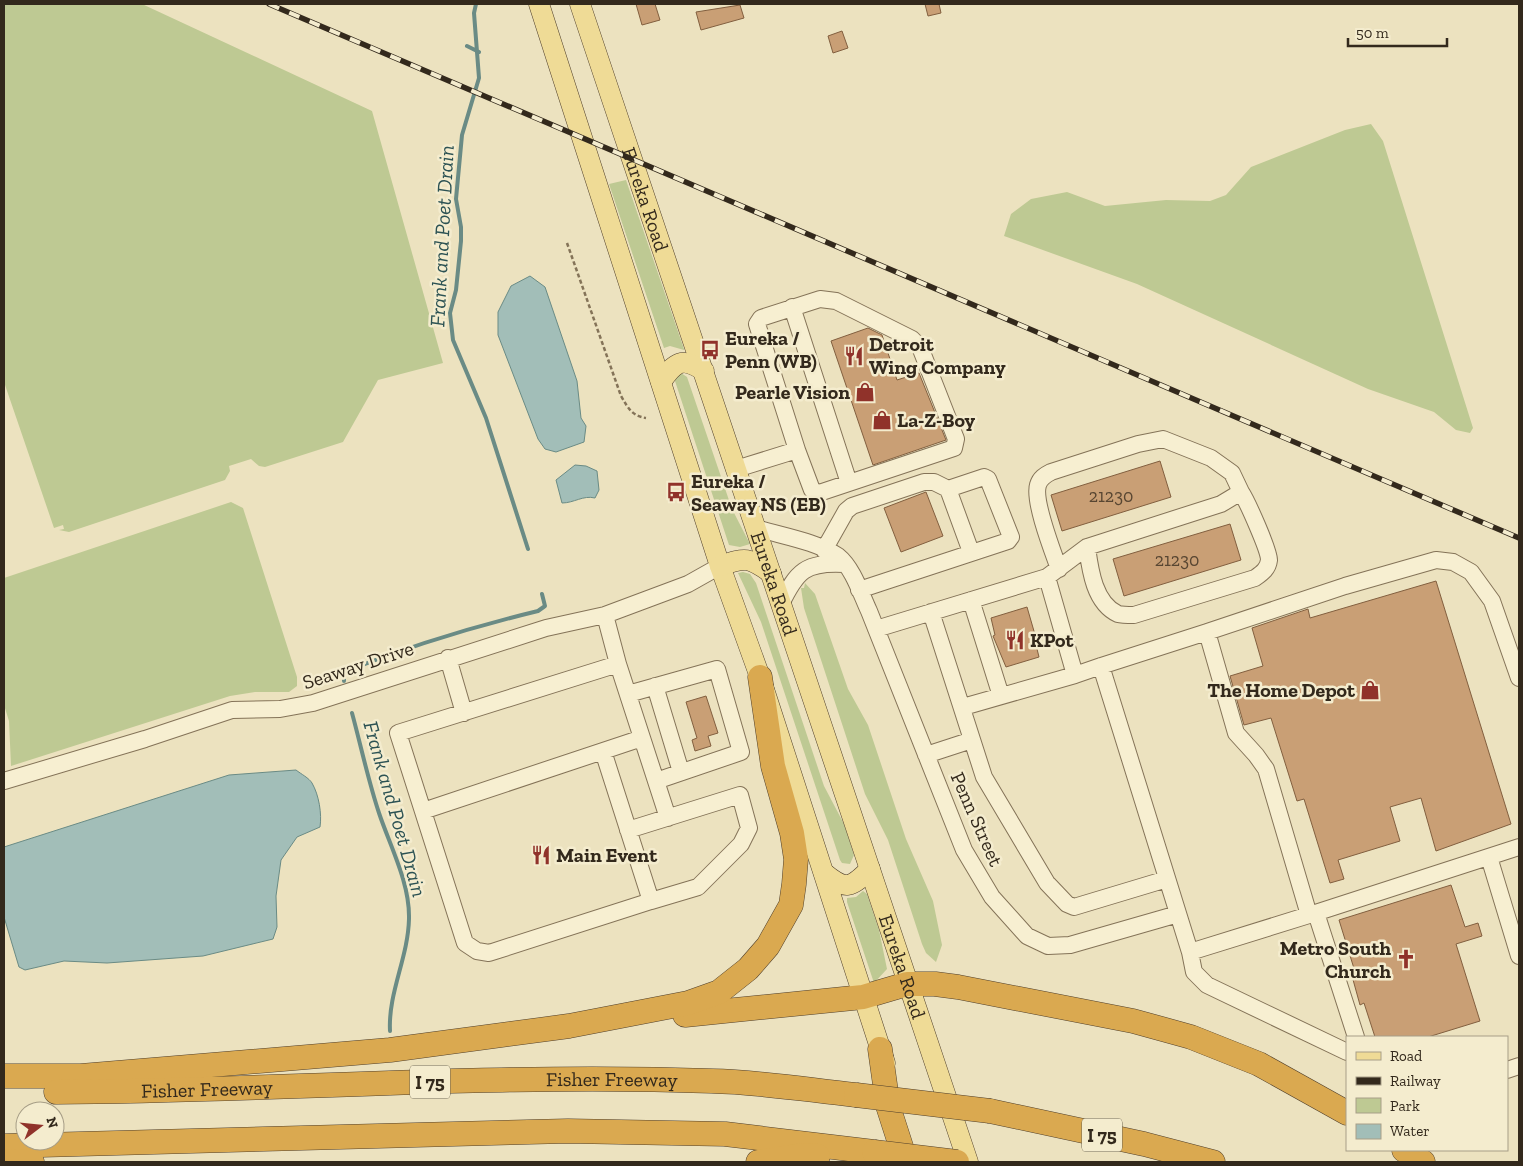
<svg xmlns="http://www.w3.org/2000/svg" width="1523" height="1166" font-family="'Zilla Slab',serif">
	<style>
		.green { fill: #bec993 }
		.water { fill: #a2beb8; stroke: #6a8b85 }
		.lines { fill: none; stroke-linecap: round; stroke-linejoin: round }
		.stream { stroke: #6a8b85; stroke-width: 4 }
		.building { fill: #c99f75; stroke: #825f3f }
		.minor-casing { stroke: #847358; stroke-width: 18 }
		.major-casing { stroke: #51402c; stroke-width: 21 }
		.highway-casing { stroke: #51402c; stroke-width: 25 }
		.path { stroke: #847358; stroke-width: 2.5; stroke-dasharray: 4 2.5; stroke-linecap: butt }
		.minor { stroke: #f7efd1; stroke-width: 16 }
		.major { stroke: #efdb96; stroke-width: 20 }
		.highway { stroke: #daa950; stroke-width: 24 }
		.rail-casing { stroke: #33291c; stroke-width: 5.5 }
		.rail { stroke: #f4ecce; stroke-width: 4; stroke-dasharray: 11; stroke-linecap: butt }
		.highway-bridge-casing { stroke: #51402c; stroke-width: 25; stroke-linecap: butt }
		.highway-bridge { stroke: #daa950; stroke-width: 24 }
		.labels { text-anchor: middle; stroke-width: 5; stroke-linejoin: round; paint-order: stroke }
		.number-label { font-size: 18px; fill: #584632 }
		.shield { fill: #f4ecce; stroke: #6d6451; stroke-width: 1 }
		.shield-label { font-size: 19px; font-weight: bold; fill: #33291c }
		.street-label { font-size: 20px; fill: #33291c; stroke: #f4ecce }
		.poi-label { font-size: 20px; font-weight: bold; fill: #33291c; stroke: #f4ecce; text-anchor: start }
		.water-label { font-size: 21px; font-style: italic; fill: #2c5253; stroke: #f4ecce }
	</style>
	<rect width="100%" height="100%" fill="#ece2bf"/>
	<path class="green" d="M4,4h138l230,107 71,252 -65,17 -35,62 -78,25 -6,-1 -8,-7 -22,7 1,5 -5,9 -156,52 -10,-2 5,-1 -1,-4 -9,3 -50,-146z
		M1371,124l12,17 90,287 -3,5 -14,-3 -22,-18 -66,-23 -231,-105 -133,-48 7,-22 20,-15 36,-7 38,14 61,-6 44,1 16,-6 25,-28 94,-37z
		M626,180l58,169v1l-14,-4 -6,2 -55,-164z
		M681,373l6,4 45,132 18,35 -10,3 -11,-2 -54,-164v-5z
		M231,502l12,6 54,169v9l-8,6h-34l-25,4 -219,70 -2,-45 -5,-16v-127z
		M743,572l7,2 6,9 68,203 20,38 10,31 -4,9 -8,-1 -2,-3 -79,-238 -23,-49z
		M805,583l10,11 33,95 20,36 38,114 27,62 9,44 -6,17 -10,-9 -4,-9 -34,-104 -23,-46 -61,-186 -3,-20h3z
		M863,891l4,3 12,36 8,39 -13,14 -27,-81v-4l9,-1z"/>
	<path class="water" d="M530,276l15,11 32,94 4,37 5,8 -2,16 -28,10 -11,-3 -7,-10 -40,-104v-23l13,-26z
		M575,465l11,1 11,5 2,19 -4,8c-12,-3 -21,5 -33,5l-6,-23z
		M296,770c5,4 13,8 16,13 7,12 10,31 8,44l-23,10 -16,23 -5,36 1,31 -4,12 -70,17 -96,7 -43,-2 -39,9 -6,-3 -15,-50v-70l225,-72z"/>
	<g class="lines">
		<path class="stream" d="M476,4l-2,9 5,65 -17,57 -6,64 5,28v14l-5,49 -6,23 3,27 33,78 42,131
			M467,46l12,6
			M344,681v-9c63,-25 128,-45 194,-61l7,-5 -3,-12
			M352,713c9,33 16,67 27,100 11,33 31,70 30,106 -1,39 -21,74 -19,112"/>
	</g>
	<path class="building" d="M636,4h19l5,16 -18,5z
		M925,4h14l2,9 -13,3z
		M740,5l4,13 -43,12 -5,-18z
		M842,31l6,17 -15,5 -5,-17z
		M868,328l14,7 15,45 22,-7 27,67 -73,25 -42,-124z
		M1160,461l11,36 -109,34 -11,-36z
		M926,492l17,44 -42,16 -17,-44z
		M1230,524l11,36 -117,36 -11,-37z
		M1436,581l75,243 -75,27 -15,-53 -31,9 10,34 -62,19 6,19 -14,4 -26,-84 -7,2 -26,-83 -27,7 -14,-49 33,-10 -11,-38 56,-19 2,9z
		M1027,607l11,38h-2l3,12 -33,10 -13,-31 2,-1 -4,-17z
		M706,696l12,37 -10,3 3,10 -16,5 -3,-11 5,-2 -11,-36z
		M1451,885l14,42 13,-4 4,13 -26,8 24,77 -52,16h-53l-11,-34 -4,2 -8,-29 4,-1 -17,-55z"/>
	<g class="lines">
		<defs>
			<path id="minor" d="M792,307l57,176
				M736,469l61,-19 15,40 7,3 135,-45 2,-9 -36,-92 -8,-8 -76,-38 -16,-2 -59,19 -4,6 40,126
				M948,489l23,63
				M756,528c26,8 59,13 82,28 15,12 23,38 31,55l95,239 28,47 35,39 21,10 22,-1 108,-31
				M1087,547c3,22 7,56 31,67 4,1 11,1 16,1l121,-37c7,-5 13,-9 14,-18 0,-10 -22,-59 -28,-68
				M824,550l22,-39 6,-5 72,-24h10l14,7 36,-12 4,2 23,58 -3,4 -149,49
				M1047,577l28,98 26,-9 106,-34 29,101 20,22 10,14 43,146 -119,37 -89,-286
				M971,600l30,96
				M781,604c16,-33 24,-42 63,-40
				M931,612l53,165 63,106 20,21 7,3 93,-28
				M605,615l13,49 50,154
				M876,629l171,-52 40,-30 134,-43 20,-12 -9,-19 -21,-15 -48,-19 -25,5 -87,28c-6,3 -11,6 -13,13 -5,16 15,67 21,84
				M1207,632l138,-46 91,-26 17,2 18,10 21,29 27,77
				M448,658l16,55
				M655,686l26,86
				M628,694l89,-25 24,83 -85,29
				M963,707l112,-32
				M603,751l48,150 -162,52 -12,-2 -12,-8 -67,-210 220,-69
				M926,755l46,-15
				M4,781l141,-42 87,-29 48,-1 33,-6 233,-75 59,-13 83,-31 32,-18
				M423,811l219,-73
				M628,830l112,-35 9,33 -8,16 -43,43 -47,14
				M1489,857l30,99
				M1316,913l40,124
				M1309,915l210,-68
				M1190,952l4,20 13,13 140,67
				M1507,1070l12,-4"/>
			<g id="major">
				<path d="M539,4l181,562 40,111 125,386"/>
				<path id="s1" d="M580,4l388,1158"/>
				<path d="M661,382c14,-20 21,-26 43,-11"/>
				<path d="M720,566c26,-9 29,-9 51,7"/>
				<path d="M824,873c22,18 27,15 46,-4"/>
			</g>
			<g id="highway">
				<path d="M685,1015l178,-18 44,-13h28l23,3 175,34 58,16 68,27 88,49"/>
				<path d="M880,1049l8,57 18,56"/>
				<path d="M4,1076h77l309,-26 179,-24 119,-23 31,-11 29,-23 20,-23 23,-41 3,-21 2,-25 -4,-26 -19,-67 -13,-89"/>
				<path id="s2" d="M56,1092c219,-1 437,-19 656,-11 48,1 96,9 144,14"/>
				<path d="M990,1111l154,33 69,18"/>
				<path d="M4,1146l564,-15 157,3 149,18"/>
				<path d="M1404,1150l19,12"/>
				<path d="M4,1161l28,1"/>
				<path d="M758,1162l44,-7 16,1"/>
			</g>
		</defs>
		<use href="#minor" class="minor-casing"/>
		<use href="#major" class="major-casing"/>
		<use href="#highway" class="highway-casing"/>
		<path class="path" d="M567,243l54,153c7,12 11,20 25,22"/>
		<use href="#minor" class="minor"/>
		<use href="#major" class="major"/>
		<use href="#highway" class="highway"/>
		<defs>
			<path id="rail" d="M269,4l1250,534"/>
		</defs>
		<use href="#rail" class="rail-casing"/>
		<use href="#rail" class="rail"/>
		<defs>
			<path id="highway-bridge" d="M856,1095l134,16
				M874,1152l83,10"/>
		</defs>
		<use href="#highway-bridge" class="highway-bridge-casing"/>
		<use href="#highway-bridge" class="highway-bridge"/>
	</g>
	<defs>
		<symbol id="bus-bare" viewBox="-9 -9 18 18"><path d="M-5-6H5V4H4V6H2V4H-2V6H-4V4H-5ZM-3.5-4V0h7V-4ZM-3.5 1.2v1.5H-2V1.2ZM2 1.2v1.5H3.5V1.2Z" fill="#90322a" stroke="#f4ecce" stroke-width="2.5" paint-order="stroke"/></symbol>
		<symbol id="restaurant-bare" viewBox="-9 -9 18 18"><path d="M-5-6h1v4h1v-4h1v4h1v-4h1v5L-1.5 .5V6h-2V.5L-5-1ZM5-6V6H3V1.5H1.5Q1.5-4 5-6Z" fill="#90322a" stroke="#f4ecce" stroke-width="2.5" paint-order="stroke"/></symbol>
		<symbol id="shop-bare" viewBox="-9 -9 18 18"><path d="M-5-2.5h2.3a2.7 3.5 0 0 1 5.4 0H5L5.5 6h-11ZM-1.5-2.5h3a1.5 2.3 0 0 0-3 0Z" fill="#90322a" stroke="#f4ecce" stroke-width="2.5" paint-order="stroke"/></symbol>
		<symbol id="church-bare" viewBox="-9 -9 18 18"><path d="M-1.2-6h2.4v3.5h3.3v2.4h-3.3V6h-2.4V-.1h-3.3v-2.4h3.3Z" fill="#90322a" stroke="#f4ecce" stroke-width="2.5" paint-order="stroke"/></symbol>
	</defs>
	<g fill-rule="evenodd">
		<use href="#bus-bare" x="696" y="336" width="28" height="28"/>
		<use href="#restaurant-bare" x="840" y="342" width="28" height="28"/>
		<use href="#shop-bare" x="851" y="378" width="28" height="28"/>
		<use href="#shop-bare" x="868" y="406" width="28" height="28"/>
		<use href="#bus-bare" x="662" y="478" width="28" height="28"/>
		<use href="#restaurant-bare" x="1001" y="626" width="28" height="28"/>
		<use href="#shop-bare" x="1356" y="676" width="28" height="28"/>
		<use href="#restaurant-bare" x="527" y="841" width="28" height="28"/>
		<use href="#church-bare" x="1392" y="945" width="28" height="28"/>
	</g>
	<g class="labels">
		<g class="number-label">
			<text x="1111" y="502">21230</text>
			<text x="1177" y="566">21230</text>
		</g>
		<g class="shield">
			<rect x="410" y="1065.5" width="40" height="33" rx="4"/>
			<rect x="1082" y="1118.5" width="40" height="33" rx="4"/>
		</g>
		<g class="shield-label">
			<text x="430" y="1089">I 75</text>
			<text x="1102" y="1142">I 75</text>
		</g>
		<g class="street-label">
			<text dy="7" stroke="none"><textPath href="#s1" startOffset="206">Eureka Road</textPath></text>
			<text dy="7" stroke="none"><textPath href="#s1" startOffset="611">Eureka Road</textPath></text>
			<text transform="translate(358 665) rotate(-18)" y="7">Seaway Drive</text>
			<text transform="translate(977 819) rotate(66)" y="7">Penn Street</text>
			<text dy="7" stroke="none"><textPath href="#s1" startOffset="1015">Eureka Road</textPath></text>
			<text dy="7" stroke="none"><textPath href="#s2" startOffset="556">Fisher Freeway</textPath></text>
			<text dy="7" stroke="none"><textPath href="#s2" startOffset="151">Fisher Freeway</textPath></text>
		</g>
		<g class="poi-label">
			<text x="725" y="345">Eureka /<tspan x="725" dy="23">Penn (WB)</tspan></text>
			<text x="869" y="351">Detroit<tspan x="869" dy="23">Wing Company</tspan></text>
			<text x="850" y="399" text-anchor="end">Pearle Vision</text>
			<text x="897" y="427">La-Z-Boy</text>
			<text x="691" y="488">Eureka /<tspan x="691" dy="23">Seaway NS (EB)</tspan></text>
			<text x="1030" y="647">KPot</text>
			<text x="1355" y="697" text-anchor="end">The Home Depot</text>
			<text x="556" y="862">Main Event</text>
			<text x="1391" y="955" text-anchor="end">Metro South<tspan x="1391" dy="23">Church</tspan></text>
		</g>
		<g class="water-label">
			<text transform="translate(442 236) rotate(-87)" y="7">Frank and Poet Drain</text>
			<text transform="translate(395 809) rotate(74)" y="7">Frank and Poet Drain</text>
		</g>
	</g>
	<rect width="1523" height="1166" fill="none" stroke="#33291c" stroke-width="10"/>
	<rect x="1346" y="1036" width="162" height="115" fill="#f4ecce" stroke="#a79e87"/>
	<rect x="1356" y="1052" width="25" height="8" fill="#efdb96" stroke="#a79e87"/>
	<text x="1390" y="1061" font-size="15" fill="#33291c">Road</text>
	<rect x="1356" y="1077" width="25" height="8" fill="#33291c" stroke="#a79e87"/>
	<text x="1390" y="1086" font-size="15" fill="#33291c">Railway</text>
	<rect x="1356" y="1098" width="25" height="15" fill="#bec993" stroke="#a79e87"/>
	<text x="1390" y="1111" font-size="15" fill="#33291c">Park</text>
	<rect x="1356" y="1124" width="25" height="15" fill="#a2beb8" stroke="#a79e87"/>
	<text x="1390" y="1136" font-size="15" fill="#33291c">Water</text>
	<g transform="translate(40 1126) rotate(74)"><circle r="24" fill="#f4ecce" stroke="#a79e87"/>
	<path d="M0-4L9 19L0 12L-9 19Z" fill="#90322a"/>
	<text y="-8" font-size="14" font-weight="bold" text-anchor="middle" fill="#33291c">N</text>
	</g>
	<path d="M1348 38v8h99v-8" fill="none" stroke="#33291c" stroke-width="2.5"/>
	<text x="1356" y="38" font-size="15" fill="#33291c" stroke="#f4ecce" stroke-width="4" paint-order="stroke">50 m</text>
</svg>
